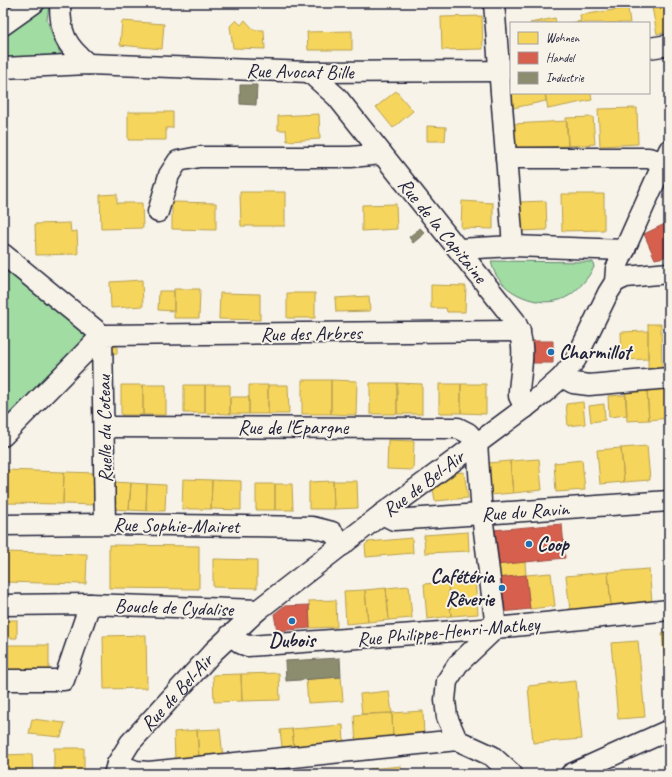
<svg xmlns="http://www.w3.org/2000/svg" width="672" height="777" font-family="Caveat,sans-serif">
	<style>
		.green { fill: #a1dca3; stroke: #627f6f }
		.homes { fill: #f6d55c; stroke: #b69f52 }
		.shops { fill: #d6604d; stroke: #a04d48 }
		.industry { fill: #8c8c6e; stroke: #6c6c5f }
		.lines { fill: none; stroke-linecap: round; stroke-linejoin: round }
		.minor-casing { stroke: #22223b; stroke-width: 23 }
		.minor { stroke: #f7f3e8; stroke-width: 20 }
		.poi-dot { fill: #1f6fb2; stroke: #f7f3e8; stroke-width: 1.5 }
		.labels { text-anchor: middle; stroke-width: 4; stroke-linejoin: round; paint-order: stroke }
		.street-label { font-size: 20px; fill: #22223b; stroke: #f7f3e8 }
		.poi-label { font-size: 20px; font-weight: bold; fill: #22223b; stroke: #f7f3e8; text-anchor: start }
	</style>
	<rect width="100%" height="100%" fill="#f7f3e8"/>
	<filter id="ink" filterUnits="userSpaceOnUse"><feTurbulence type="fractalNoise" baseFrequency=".025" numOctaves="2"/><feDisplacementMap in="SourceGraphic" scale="8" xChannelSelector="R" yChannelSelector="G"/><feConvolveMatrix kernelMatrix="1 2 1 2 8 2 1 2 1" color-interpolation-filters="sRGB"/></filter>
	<g filter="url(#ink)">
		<path class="green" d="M49,5l-2,15 8,23 7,13 -59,4v-24z
			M491,261l102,1 1,5c-5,10 -15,22 -24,28 -23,16 -63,2 -75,-22 -2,-4 -3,-8 -4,-12z
			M3,263l89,73 -89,91z"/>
		<path class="homes" d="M669,5v27l-12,2 -5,-27z
			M628,8l2,15h-58l9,-2 -1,-6z
			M482,16l1,33 -41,1 -1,-33z
			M555,18l1,5h-26z
			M236,20l5,5 4,-5 9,10h10l1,19 -32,-1 -3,-22z
			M122,21l42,3 -2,25 -42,-4z
			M352,31v19h-44l-1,-18z
			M511,82v11h34l1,8 -33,7 -5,-25z
			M396,91l17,20 -20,17 -17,-21z
			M545,93h46l1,7 -44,9z
			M637,108l1,36 -38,2 -2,-37z
			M128,112h45v16h-7v12h-38z
			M319,114l1,25 -33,2 -1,-11h-8v-14z
			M593,117l2,27 -27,2 -2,-28z
			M567,121l1,25 -53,2 -2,-24z
			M427,126l19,1 -1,14h-18z
			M3,176h1v28h-1z
			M240,192h45v34h-44z
			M117,194v9h25l1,25 -42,1 -1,-34z
			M561,194h43v36l-42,1z
			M462,201l31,2v26l-32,-1z
			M546,201l1,29 -26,1 -1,-29z
			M172,202l44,1v27l-44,-1z
			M396,204l1,25 -35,2v-26z
			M70,223l1,9 6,-1 1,23 -42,1 -1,-31z
			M142,280l1,26 -32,2 -1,-26z
			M431,285l35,1 -1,26h-18l-1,-4h-15z
			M174,289h26l-1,29h-25z
			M159,291h15v20l-16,-1z
			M220,293l40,1v26l-41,-1z
			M287,293h28v25h-28z
			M369,296l1,15 -34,1 -1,-14z
			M648,324h13l1,47h-14z
			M648,331v28l-26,1 -1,-28z
			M107,346h10v8h-10z
			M302,380h29v34h-29z
			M331,380l26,1 -1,34 -25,-1z
			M370,383h27v31h-27z
			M397,383l25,1v30h-25z
			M439,384h22v29h-22z
			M461,384h25v30l-25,-1z
			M121,385h22v30h-22z
			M143,385h23v30h-23z
			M184,385h21v28h-21z
			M205,385h25v29l-25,-1z
			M249,385h19v29h-19z
			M268,385h20l1,29h-21z
			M669,388v30l-20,2 -2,-30z
			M647,390l2,30 -22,1 -2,-30z
			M626,395l1,20 -18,2 -1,-21z
			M230,397h19v17h-19z
			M583,402l2,22 -17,2 -2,-22z
			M604,404l1,16 -14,2 -2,-16z
			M388,440l26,1 -1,29 -26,-1z
			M647,446l3,34 -26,2 -3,-34z
			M621,448l3,34 -24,2 -3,-34z
			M539,459l3,31 -29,3 -3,-32z
			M582,460l3,30 -29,2 -2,-29z
			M510,461l3,32 -23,2 -2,-32z
			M5,470l59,2 -1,32 -59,-1z
			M64,472l33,1 -1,32 -33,-1z
			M464,472l4,26 -33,3 -2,-12 20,-16z
			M183,479l29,1 -1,29h-29z
			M212,480l29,1v29l-30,-1z
			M333,481h24l1,27 -24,1z
			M333,481l1,28h-25v-27z
			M113,482l18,1 -2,27 -17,-1z
			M131,483l16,1 -1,27 -17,-1z
			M147,484l19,1 -1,26h-19z
			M256,484h19v26h-19z
			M275,484h17l1,26h-18z
			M468,532l1,19 -44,2 -1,-18z
			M412,538l1,15 -47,4 -1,-12 3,-3z
			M109,545l90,1v43l-90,-1z
			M3,552l84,2 -1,30 -83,-2z
			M213,559l44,1v28l-44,-1z
			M525,562l1,13 -28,3 -2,-13z
			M649,569l3,33 -41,4 -3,-34z
			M608,572l3,34 -41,4 -4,-34z
			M551,573l4,33 -25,3 -4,-34z
			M475,580l3,34 -27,2 -3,-34z
			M448,582l3,34 -24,3 -3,-35z
			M409,586l3,32 -23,2 -3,-32z
			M386,588l3,32 -21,2 -3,-32z
			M365,590l3,32 -22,2 -2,-33z
			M336,600l1,27 -27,1 -1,-27z
			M3,620h14v18h-14z
			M669,632v64l-1,1 -6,-64z
			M146,635l1,53 -43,1 -1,-53z
			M638,641l7,76 -27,2 -7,-76z
			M3,645h46v27h-46z
			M279,673l1,27 -38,1 -1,-27z
			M241,674l1,27 -28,1 -1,-27z
			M341,677l2,24 -35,2 -2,-24z
			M576,681l6,58 -49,4 -5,-57z
			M389,691l3,22 -30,1 -2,-20z
			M423,711l1,28 -31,1 -1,-27z
			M392,713l1,27 -37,4 -2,-29z
			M32,719l33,4 -4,14 -32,-3z
			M343,725l1,18 -50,4 -2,-18z
			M220,729l3,28 -24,1 -2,-28z
			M292,729l2,18h-12l-2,-17z
			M197,730l2,28 -24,2 -1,-28z
			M54,748h30v26h-30z
			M32,754l1,20h-30v-19z
			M401,766l1,8h-33v-5z"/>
		<path class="shops" d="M669,222v34l-14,3 -11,-25z
			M532,341h21v22h-21z
			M562,524l3,34 -69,7 -3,-35z
			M526,575l4,34 -28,3 -4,-34z
			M309,605l1,23 -33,3 -3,-17 10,-8z"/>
		<path class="industry" d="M240,85h17l-1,20 -16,-1z
			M420,228l5,5 -12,10 -4,-6z
			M340,658l1,19 -55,4 -1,-20z"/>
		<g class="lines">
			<defs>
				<g id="minor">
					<path d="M60,3c0,30 5,42 28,61"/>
					<path d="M494,3l19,243"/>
					<path d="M3,25l31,-22"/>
					<path d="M649,48l20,-3"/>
					<path d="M3,68l85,-4 221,8 190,-1 12,-2"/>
					<path d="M309,72l28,25 178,224c12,23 6,46 4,70v5l6,12"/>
					<path d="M506,158h142l16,4"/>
					<path d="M158,212l11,-37 9,-14 21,-4h152l31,-3"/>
					<path d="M459,249l54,-3 112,4"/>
					<path d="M3,254l99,81 -99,101"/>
					<path d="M615,282l11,-5 43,-4"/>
					<path d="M562,377l11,6 16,2 80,-7"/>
					<path d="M104,427l354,1 10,5 9,10"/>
					<path d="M477,443l5,72 14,113"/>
					<path d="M382,514l12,6 275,-19"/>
					<path d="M105,524l-3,-189 418,-4"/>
					<path d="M3,525l102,-1 207,3 20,5 11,13"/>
					<path d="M3,605l87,-1 168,6"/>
					<path d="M230,635l12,9 6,2 248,-18 173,-18"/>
					<path d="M3,680h61l26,-76"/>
					<path d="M457,740l-10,-23 -2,-17 2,-19 11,-17 38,-36"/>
					<path d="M117,764l19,7 13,1 308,-32 35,16 20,18"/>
					<path id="s1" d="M114,774l3,-10 13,-21 84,-92 44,-41 124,-96 143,-106 19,-15 18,-16 14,-18 32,-66 7,-11 1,-13 53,-119"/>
					<path d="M571,774l98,-44"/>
				</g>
			</defs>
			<use href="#minor" class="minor-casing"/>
			<use href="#minor" class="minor"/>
		</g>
	</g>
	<g class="poi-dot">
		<circle cx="551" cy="352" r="4"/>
		<circle cx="529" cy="544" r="4"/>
		<circle cx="502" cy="588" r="4"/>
		<circle cx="292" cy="621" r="4"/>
	</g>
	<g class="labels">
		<g class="street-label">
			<text transform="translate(300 71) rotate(1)" y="7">Rue Avocat Bille</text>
			<text transform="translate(443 230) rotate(51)" y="7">Rue de la Capitaine</text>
			<text transform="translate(311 333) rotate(-1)" y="7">Rue des Arbres</text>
			<text x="293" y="434">Rue de l'Epargne</text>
			<text transform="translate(104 429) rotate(-91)" y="7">Ruelle du Coteau</text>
			<text transform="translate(423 483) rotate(-37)" y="7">Rue de Bel-Air</text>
			<text transform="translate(525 511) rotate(-4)" y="7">Rue du Ravin</text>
			<text transform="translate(176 525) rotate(1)" y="7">Rue Sophie-Mairet</text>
			<text transform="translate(174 607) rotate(2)" y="7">Boucle de Cydalise</text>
			<text transform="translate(448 631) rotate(-5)" y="7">Rue Philippe-Henri-Mathey</text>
			<text dy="7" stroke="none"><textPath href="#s1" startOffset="104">Rue de Bel-Air</textPath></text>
		</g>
		<g class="poi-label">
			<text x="559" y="359">Charmillot</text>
			<text x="537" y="551">Coop</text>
			<text x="494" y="583" text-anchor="end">Cafétéria<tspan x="494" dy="23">Rêverie</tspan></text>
			<text x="292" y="647" text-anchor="middle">Dubois</text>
		</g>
	</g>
	<rect width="672" height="777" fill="none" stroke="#f7f3e8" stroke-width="16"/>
	<rect x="8" y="8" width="656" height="761" fill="none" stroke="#22223b" stroke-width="1.5" filter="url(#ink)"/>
	<rect x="510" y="22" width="140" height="72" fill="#f7f3e8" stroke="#a29fa3"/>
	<rect x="518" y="32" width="20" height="12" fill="#f6d55c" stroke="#a29fa3"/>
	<text x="546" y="42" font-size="12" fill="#22223b">Wohnen</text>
	<rect x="518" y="52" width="20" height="12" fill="#d6604d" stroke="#a29fa3"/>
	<text x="546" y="62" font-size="12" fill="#22223b">Handel</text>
	<rect x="518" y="72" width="20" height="12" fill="#8c8c6e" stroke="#a29fa3"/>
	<text x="546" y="82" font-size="12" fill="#22223b">Industrie</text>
</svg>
